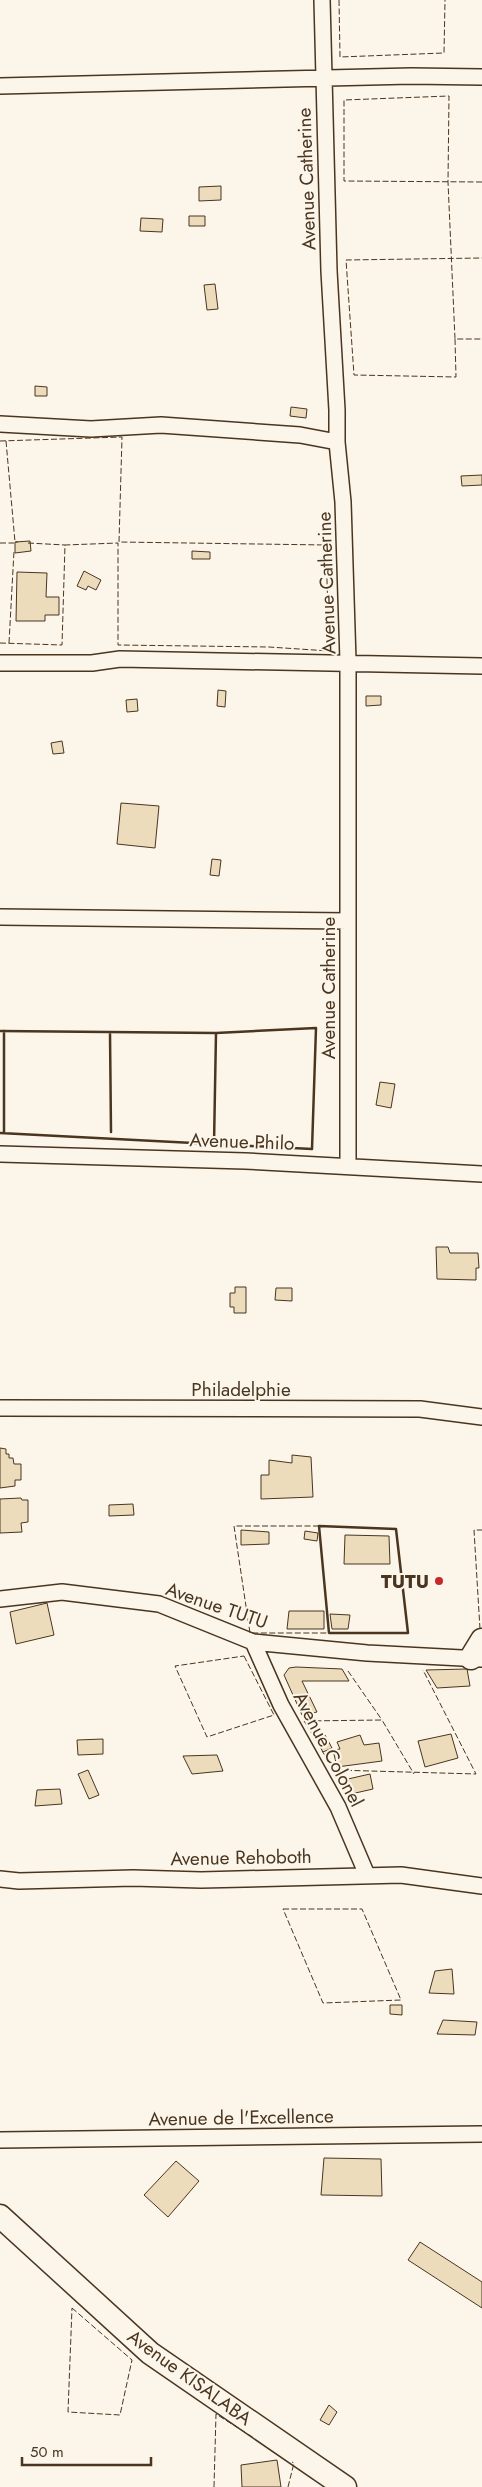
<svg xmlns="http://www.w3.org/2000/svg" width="482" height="2487" font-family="Jost,sans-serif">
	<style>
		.building { fill: #ecdcbc; stroke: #4a3520 }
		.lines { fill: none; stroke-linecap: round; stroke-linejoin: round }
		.street-casing { stroke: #4a3520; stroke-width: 18 }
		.secondary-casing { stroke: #4a3520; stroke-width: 25 }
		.street { stroke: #fbf6e9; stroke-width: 15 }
		.secondary { stroke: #fbf6e9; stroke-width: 22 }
		.fence { stroke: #4a3520; stroke-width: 1; stroke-dasharray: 6 2.5; stroke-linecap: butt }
		.wall { stroke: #4a3520; stroke-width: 2.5 }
		.poi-dot { fill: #c62828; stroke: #fbf6e9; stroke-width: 2 }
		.labels { text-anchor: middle; stroke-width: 4; stroke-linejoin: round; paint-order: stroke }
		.street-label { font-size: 19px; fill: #4a3520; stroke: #fbf6e9 }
		.poi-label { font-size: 19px; font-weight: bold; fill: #4a3520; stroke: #fbf6e9; text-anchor: end }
	</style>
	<rect width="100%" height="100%" fill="#fbf6e9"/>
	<path class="building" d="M221,186v14l-22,1v-14z
		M189,216h16v10h-16z
		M141,218l22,1 -1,13 -22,-1z
		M215,284l3,25 -11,1 -3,-25z
		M35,386l12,1v9h-12z
		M291,407l16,2 -1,9 -16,-2z
		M482,475v10l-20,1 -1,-10z
		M30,541l1,10 -16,2v-11z
		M192,551l18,1v7h-18z
		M84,571l17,9 -5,10 -8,-4 -2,4 -9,-4z
		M17,572l30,1 -1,24h13v18h-14v6h-29z
		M218,690l8,1 -1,16 -8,-1z
		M366,696h15v9l-15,1z
		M137,699l1,12 -11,1 -1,-12z
		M62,741l2,12 -11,1 -2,-11z
		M121,803l38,3 -4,42 -38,-4z
		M212,859l9,1 -2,16 -9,-1z
		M380,1082l15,2 -4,24 -15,-3z
		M436,1247h12l2,6h28l1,15h-3v12l-39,-1z
		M235,1287h11v26h-12v-6h-4v-14h5z
		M276,1288h16v13l-17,-1z
		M0,1448l6,1v5h3v4h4l1,6h7v16h-6v6l-15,2z
		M292,1455l19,2 2,40 -52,2v-24h8v-15l23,3z
		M21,1498l1,2h6v22l-7,1 1,9 -22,1v-34z
		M133,1504l1,11 -25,1v-11z
		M241,1530l28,2v12l-28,1z
		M305,1531l13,2 -1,8 -13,-2z
		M345,1535l44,1 1,28h-46z
		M47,1603l7,32 -38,9 -6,-32z
		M289,1611h35v18h-37z
		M330,1614l20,1 -2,14h-16z
		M296,1667l46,2 7,12h-47l15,31 -15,3 -18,-40 5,-7z
		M467,1669l3,17 -33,2 -11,-18z
		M451,1734l7,24 -33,9 -7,-26z
		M325,1735l7,13 -9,4 -8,-14z
		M360,1735l4,10 15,-2 3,18 -45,6 -4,-17 7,-1 -3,-7z
		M103,1739v15l-25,1 -1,-15z
		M217,1755l6,16 -31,3 -9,-18z
		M88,1770l11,25 -10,4 -11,-25z
		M370,1774l3,15 -22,5 -3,-15z
		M60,1789l2,15 -27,2 2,-16z
		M452,1969l2,25 -25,-1 6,-22z
		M390,2005h12v10l-12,-1z
		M443,2020l34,2 -2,13 -38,-1z
		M324,2158l57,1 1,37 -61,-1z
		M176,2161l23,20 -31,36 -24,-22z
		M420,2242l62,40v26l-74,-48z
		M329,2405l8,7 -8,13 -9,-5z
		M277,2460l4,27h-39l-1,-22z"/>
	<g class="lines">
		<defs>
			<path id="street" d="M322,0l7,271 8,139v32l6,60 5,159v505
				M0,86l411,-10 71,1
				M0,424l91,5 70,-4 139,10 37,7
				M0,663h92l28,-4 362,7
				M0,917l348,4
				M0,1154l245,7 237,13
				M0,1408l420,1 62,8
				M0,1599l62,-7 97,12 94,38 114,11 114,6
				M253,1642l28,63 57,102 29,68
				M0,1879l19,2 114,-3 68,2 200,-5 81,11
				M0,2140l482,-6"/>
			<path id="secondary" d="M471,1658l11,-18
				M0,2216l150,137 195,134"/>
		</defs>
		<use href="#street" class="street-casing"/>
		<use href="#secondary" class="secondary-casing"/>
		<use href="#street" class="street"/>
		<use href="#secondary" class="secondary"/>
		<path class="fence" d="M339,0l1,57 104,-4 1,-53
			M482,182l-138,-1v-81l105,-4 -1,86 7,157h27
			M455,339l1,38 -102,-2 -8,-115 136,-2
			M0,441l122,-4 -3,105 207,3 3,106 -60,-4 -151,-2v-102l-53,2 -3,100 -62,-2
			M6,441l9,101h3
			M0,543h14
			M28,543l37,2
			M9,643l5,-92
			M319,1526h-85l16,107h79
			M480,1629l-6,-99h8
			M244,1656l30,59 -67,22 -32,-71z
			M348,1671l34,49
			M316,1740l-12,-19 78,-1 32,54
			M322,1751l13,19 141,4 -53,-104
			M283,1909h79l39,91 -78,3z
			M72,2308l60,52 -12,55 -52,-3z
			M214,2487l2,-73 38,24
			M288,2487l6,-24 -2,-1"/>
		<path class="wall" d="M0,1031l216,2 100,-5 -4,121 -312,-16
			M110,1033l1,99
			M4,1133v-102
			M214,1144l2,-111
			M319,1526l77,3 12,104h-79z"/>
	</g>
	<circle class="poi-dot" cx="439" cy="1581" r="5"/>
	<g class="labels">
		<g class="street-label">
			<text transform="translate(306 179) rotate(-92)" y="7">Avenue Catherine</text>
			<text transform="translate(326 583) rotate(-92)" y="7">Avenue Catherine</text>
			<text transform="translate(328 988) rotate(-90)" y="7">Avenue Catherine</text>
			<text transform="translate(242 1141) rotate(2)" y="7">Avenue Philo</text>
			<text x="241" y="1396">Philadelphie</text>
			<text transform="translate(217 1605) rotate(19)" y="7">Avenue TUTU</text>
			<text transform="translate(329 1749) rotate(62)" y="7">Avenue Colonel</text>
			<text transform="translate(241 1857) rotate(-1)" y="7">Avenue Rehoboth</text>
			<text transform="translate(241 2117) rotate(-1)" y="7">Avenue de l'Excellence</text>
			<text transform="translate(190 2377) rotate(36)" y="7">Avenue KISALABA</text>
		</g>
		<g class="poi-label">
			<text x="429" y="1588">TUTU</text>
		</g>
	</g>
	<path d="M22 2457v8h129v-8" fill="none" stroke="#4a3520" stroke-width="2.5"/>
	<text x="30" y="2457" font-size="15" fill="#4a3520" stroke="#fbf6e9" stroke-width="4" paint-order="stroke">50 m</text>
</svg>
